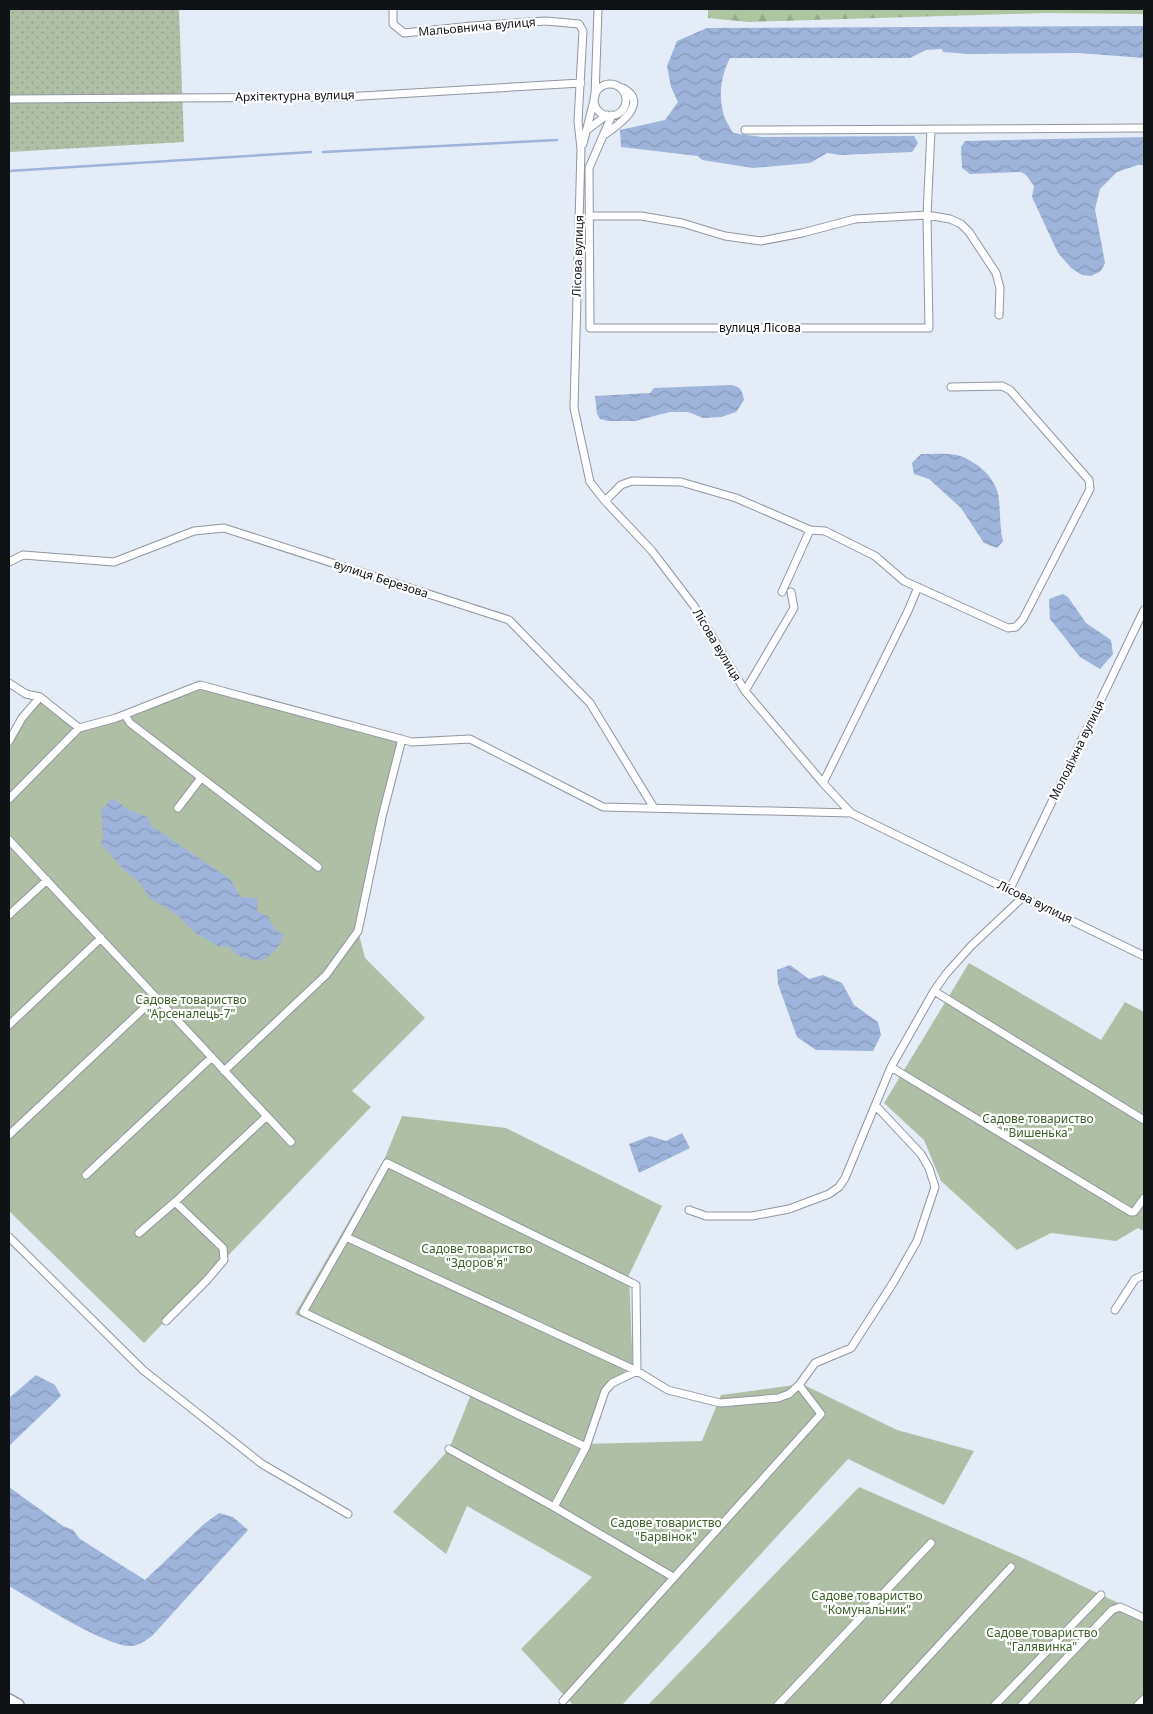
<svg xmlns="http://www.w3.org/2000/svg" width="1153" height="1714" font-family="'Noto Sans',sans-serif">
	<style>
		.grass { fill: url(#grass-dots) }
		.forest { fill: url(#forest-firs) }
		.garden { fill: #aebfa5 }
		.water { fill: url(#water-waves) }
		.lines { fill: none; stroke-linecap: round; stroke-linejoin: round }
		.stream { stroke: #9eb4da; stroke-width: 2.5 }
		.minor-casing { stroke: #8f96a0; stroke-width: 9 }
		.primary-casing { stroke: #8f96a0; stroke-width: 14 }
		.minor { stroke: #fff; stroke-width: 7 }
		.primary { stroke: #fff; stroke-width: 11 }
		.labels { text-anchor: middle; stroke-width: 4.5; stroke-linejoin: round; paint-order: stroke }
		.street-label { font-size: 12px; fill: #101316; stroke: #fff }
		.park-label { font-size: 12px; fill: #3f602b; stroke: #fff }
	</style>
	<defs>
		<pattern id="grass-dots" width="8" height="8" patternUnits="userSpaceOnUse" patternTransform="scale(1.25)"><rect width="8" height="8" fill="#aebfa5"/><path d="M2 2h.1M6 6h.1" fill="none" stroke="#95a38d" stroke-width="1.8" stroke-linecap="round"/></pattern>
		<pattern id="forest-firs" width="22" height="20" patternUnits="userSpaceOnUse" patternTransform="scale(1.25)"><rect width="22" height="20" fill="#adc6a0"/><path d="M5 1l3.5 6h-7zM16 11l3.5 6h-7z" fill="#94a989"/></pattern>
		<pattern id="water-waves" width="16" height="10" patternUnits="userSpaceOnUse" patternTransform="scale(1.25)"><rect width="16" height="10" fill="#9eb4da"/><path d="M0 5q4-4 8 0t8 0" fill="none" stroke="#879aba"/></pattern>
	</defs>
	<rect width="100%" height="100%" fill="#e4ecf7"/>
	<path class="grass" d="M9,9h170l5,133 -175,10z"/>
	<path class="forest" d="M708,9h436v5l-99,-1 -296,9 -41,-4z"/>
	<path class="garden" d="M200,685l202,54 -44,192 7,27 60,60 -73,73 19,16 -227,236 -135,-132v-469l31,-45 39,31z
		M969,963l132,77 24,-38 19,10v219l-6,-3 -22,13 -65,-8 -34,17 -76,-69 -17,-41 -40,-37z
		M402,1116l104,12 156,78 -33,69 4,98 -30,14 -20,57 119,-3 19,-46 81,-11 95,46 77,21 -30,54 -96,-46 -226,246h-49l-52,-56 71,-72 -125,-71 -21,48 -53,-42 56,-63 23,-57 -177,-78 89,-154z
		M859,1487l166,72 119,56v90h-496z"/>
	<path class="water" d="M1144,26v32l-65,-5 -110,1 -26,-2 -1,-3 -16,1 -16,8h-180c-9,17 -12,38 -6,58 2,5 6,12 9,17l29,4 152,-1 4,7 -6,9 -72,3 -13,-2 -17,10 -57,5 -51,-8 -4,-4 -77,-9 -1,-17 45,-10 13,-18 -7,-15 -4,-21 10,-25 30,-13z
		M1144,137v28h-6l-21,7 -17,17 -5,20 10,54 -4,8 -10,5 -9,-1 -11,-7 -13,-15 -26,-56 2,-11 -8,-11 -5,-3 -51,2 -8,-6 -1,-21 4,-6z
		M731,385c10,2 11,5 13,15l-8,12 -15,5 -18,1 -15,-6h-18l-35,9h-27l-8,-2 -3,-5 -2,-18 55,-3 4,-5z
		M921,454c11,0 25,-1 36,1 18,5 37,21 41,39 3,16 1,32 5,47l-6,7 -13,-5 -23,-35 -32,-29 -15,-5 -2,-11z
		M1063,594l5,3 18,26 25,17 2,14 -13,15 -20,-12 -30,-38 -1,-20z
		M112,798l17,12 17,6 7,11 77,52 11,18 17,1 -1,13 12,6c3,9 6,14 15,18 -4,12 -11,18 -22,26l-18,-3 -8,-4 -7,-7 -11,-1 -23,-13 -18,-18 -27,-17 -11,-16 -14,-11 -24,-27 2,-10 -2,-23z
		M790,965l19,14 14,-4 19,8 12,22 24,17 3,13 -8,16 -57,-1 -19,-13 -19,-53 -1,-14z
		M682,1133l8,15 -51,25 -10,-29 21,-8 16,5z
		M36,1375l19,10 6,11 -52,50v-48z
		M9,1487l54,39 10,4 7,9 65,41 59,-56 15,-11 14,4 15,13 -96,106c-6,4 -12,9 -20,10 -24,2 -99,-46 -123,-60z"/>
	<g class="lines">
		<path class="stream" d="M323,152l234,-12
			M9,171l302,-19"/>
		<defs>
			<path id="minor" d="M393,9v15l11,9 68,-7 74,-5 33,3 4,7 -5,90 3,28 -7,259 16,74 15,19 47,50 42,55 51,85 78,92 28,30 293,143
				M594 100a16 16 0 1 1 32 0a16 16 0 1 1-32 0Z
				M9,99l336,-2 236,-14
				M612,115l-23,53 1,160h339l-2,-113 4,-85
				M587,130l20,-15
				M745,130l399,-2
				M604,135c13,-9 47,-32 19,-47
				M583,144l12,-48 3,-87
				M589,216h52l41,7 43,13 36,5 41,-8 53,-14 72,-4 23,4 11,5 8,8 27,41 4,15 -1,27
				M605,501l16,-16 11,-4 49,1 55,16 74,32 -28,62
				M810,530l15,1 50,25 29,25 104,47 8,-1 7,-8 67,-130 -1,-9 -79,-90 -8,-4 -51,1
				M9,562l14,-7 91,7 80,-31 30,-3 285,92 81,83 64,105
				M9,683l17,11 14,3
				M745,691l49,-83 -3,-16
				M125,715l5,8 188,144
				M9,741l13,-23 18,-21 39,31
				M823,783l85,-172 10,-24
				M9,799l70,-71 37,-10 84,-33 212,57 58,-3 133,68 248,6
				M178,808l23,-30
				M9,840l282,302
				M1010,889l134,-279
				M9,915l38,-35
				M934,991l210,129
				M9,1025l92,-87
				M891,1067l240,145h3l10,-14
				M224,1071l102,-96 32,-44 24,-114 20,-78
				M9,1135l147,-138
				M86,1175l126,-118
				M689,1210l17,6h46l37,-7 40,-15 10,-7 6,-9 46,-111 43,-76 12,-17 25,-28 52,-49
				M139,1233l36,-31 92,-86
				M9,1237l134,133 119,94 86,50
				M346,1237l-43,75 283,135 -32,60 119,70
				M1115,1310l20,-31 9,-4
				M166,1321l41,-41 17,-20 -1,-12 -48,-46
				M586,1447l19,-56 7,-8 25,-12 -1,-86 -249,-122 -41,74 291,134 31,19 52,13 58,-5 11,-4 10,-9
				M449,1449l105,58
				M563,1701l258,-287 -22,-29 16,-22 36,-15 42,-65 24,-42 18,-54 -6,-19 -8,-14 -45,-48
				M778,1705l153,-162
				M884,1705l127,-138
				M995,1705l106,-110
				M1022,1705l90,-95 8,-3 24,11
				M1138,1705l6,-6"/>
			<path id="primary" d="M9,1700l9,5"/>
		</defs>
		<use href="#minor" class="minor-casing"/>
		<use href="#primary" class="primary-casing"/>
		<use href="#minor" class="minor"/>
		<use href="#primary" class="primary"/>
	</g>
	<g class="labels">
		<g class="street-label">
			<text transform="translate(477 27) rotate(-5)" y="4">Мальовнича вулиця</text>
			<text transform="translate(295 96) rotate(-1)" y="4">Архітектурна вулиця</text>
			<text transform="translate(578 256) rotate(-88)" y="4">Лісова вулиця</text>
			<text x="760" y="332">вулиця Лісова</text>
			<text transform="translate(381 579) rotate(18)" y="4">вулиця Березова</text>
			<text transform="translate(717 645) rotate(59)" y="4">Лісова вулиця</text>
			<text transform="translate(1077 750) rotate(-64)" y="4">Молодіжна вулиця</text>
			<text transform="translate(1035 902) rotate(26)" y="4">Лісова вулиця</text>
		</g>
		<g class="park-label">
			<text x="191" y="1004">Садове товариство<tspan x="191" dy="14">"Арсеналець-7"</tspan></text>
			<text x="1038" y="1123">Садове товариство<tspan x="1038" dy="14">"Вишенька"</tspan></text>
			<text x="477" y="1253">Садове товариство<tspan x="477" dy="14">"Здоров'я"</tspan></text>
			<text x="666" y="1527">Садове товариство<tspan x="666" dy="14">"Барвінок"</tspan></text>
			<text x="867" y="1600">Садове товариство<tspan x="867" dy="14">"Комунальник"</tspan></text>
			<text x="1042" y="1637">Садове товариство<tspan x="1042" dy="14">"Галявинка"</tspan></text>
		</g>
	</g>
	<rect width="1153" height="1714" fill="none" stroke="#101316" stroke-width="20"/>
</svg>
